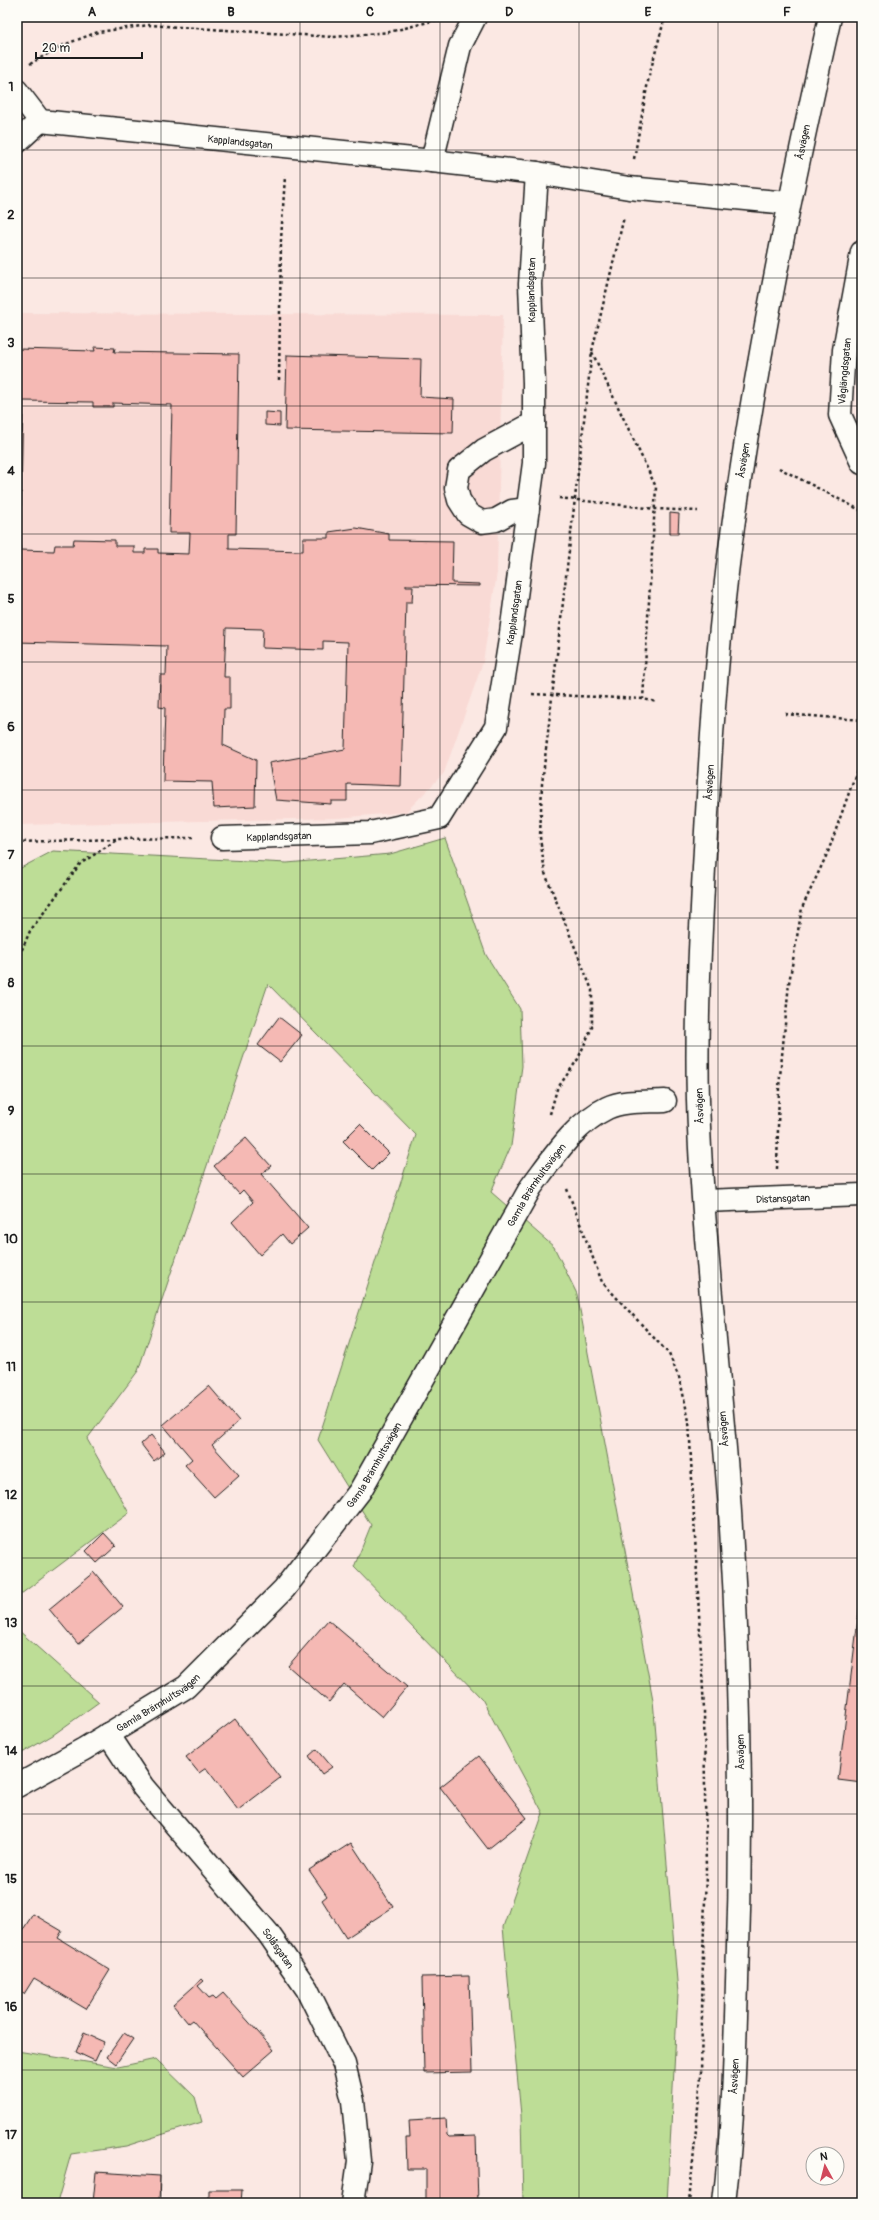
<svg xmlns="http://www.w3.org/2000/svg" width="879" height="2220" font-family="Pangolin,sans-serif">
	<style>
		.built { fill: #f9dad5 }
		.green { fill: #bddd96; stroke: #6c7c59 }
		.building { fill: #f5b9b4; stroke: #1c1c1c; fill-rule: evenodd }
		.lines { fill: none; stroke-linecap: round; stroke-linejoin: round }
		.minor-casing { stroke: #1c1c1c; stroke-width: 25 }
		.path { stroke: #1c1c1c; stroke-width: 2.5; stroke-dasharray: 3 3; stroke-linecap: butt }
		.minor { stroke: #fdfcf7; stroke-width: 22 }
		.grid { fill: none; stroke: #1c1c1c; stroke-width: 1; stroke-opacity: 0.55 }
		.labels { text-anchor: middle; stroke-width: 3.5; stroke-linejoin: round; paint-order: stroke }
		.street-label { font-size: 10px; fill: #1c1c1c; stroke: #fdfcf7 }
		.neatline { fill: none; stroke: #1c1c1c; stroke-width: 1.5 }
		.grid-label { font-size: 13px; text-anchor: middle; font-weight: bold; fill: #1c1c1c }
	</style>
	<rect width="100%" height="100%" fill="#fbe8e3"/>
	<filter id="ink" filterUnits="userSpaceOnUse"><feTurbulence type="fractalNoise" baseFrequency=".025" numOctaves="2"/><feDisplacementMap in="SourceGraphic" scale="8" xChannelSelector="R" yChannelSelector="G"/><feConvolveMatrix kernelMatrix="1 2 1 2 8 2 1 2 1" color-interpolation-filters="sRGB"/></filter>
	<g filter="url(#ink)">
		<path class="built" d="M17,313l486,2 -6,258 -14,89 -39,111 -38,39 -68,6 -321,7z"/>
		<path class="green" d="M445,838l41,117 34,54 2,57 -11,80 -20,46 63,55 23,47 76,406 25,293 -11,210h-144l-2,-88 -18,-188 40,-114 -61,-114 -128,-132 17,-42 -53,-85 98,-305 -148,-151 -130,387 -51,68 42,74 -112,84v-727l36,-19 234,12 103,-9z
			M17,1629l82,73 -46,33 -36,21z
			M17,2051l101,16 38,-8 39,38 7,25 -76,24 -55,8 -14,49h-40z"/>
		<path class="building" d="M94,347l21,1 -1,4 125,2 -3,180h-7v15l74,2v-13h26v-6l27,-4 33,6v6l64,1 -1,42 28,1v2l-74,-1v2h7l-1,15h-6l-5,184 -54,-2v17h-16v3l-55,-4 -7,-37 76,-14 3,-107 -25,-1v9l-61,-2 1,-19 -37,-1 -2,49h6v32h-6l-1,36 33,15 -1,46 -41,2 -2,-26 -49,-1 2,-73 -6,-1 1,-32h6l1,-29 -150,-4v-293l78,2zM23,401l70,1v5h20v-4l59,2 -3,128h21l-1,21 -31,-1v-4h-13v4h-11v-7h-19v-6l-41,-1 -1,6h-18l-1,6 -34,-1z
			M287,355l134,4 -1,38 34,2 -1,34 -168,-3z
			M265,412l15,1v13l-15,-1z
			M670,513l9,1 -1,20h-8z
			M279,1017l23,18 -22,27 -22,-17z
			M360,1124l29,29 -17,17 -29,-29z
			M246,1138l25,28 -10,8 47,54 -18,16 -8,-10 -22,21 -28,-33 21,-20 -10,-12 -4,4 -25,-28z
			M209,1386l30,35 -27,24 27,30 -25,22 -29,-32 7,-6 -29,-34z
			M151,1435l14,17 -11,9 -13,-17z
			M104,1533l12,13 -19,17 -11,-12z
			M94,1572l29,35 -45,37 -29,-35z
			M862,1587v196l-24,-3z
			M328,1620l79,67 -25,30 -38,-33 -15,18 -41,-36z
			M235,1719l45,59 -42,32 -32,-42 -7,5 -13,-16z
			M317,1749l15,18 -10,7 -13,-18z
			M479,1756l48,62 -39,31 -48,-62z
			M351,1843l42,64 -47,31 -24,-38 5,-4 -18,-26z
			M33,1914l29,17 -4,7 52,32 -24,39 -52,-31 -10,16 -7,-4v-51z
			M469,1976l3,96 -48,1 -2,-96z
			M202,1979l2,2 -6,5 11,12 4,-2 3,3 7,-6 51,57 -31,27 -51,-57 -4,3 -15,-18z
			M84,2033l20,9 -9,19 -19,-9z
			M124,2033l9,6 -17,25 -9,-7z
			M446,2118l1,17 2,2 27,-1 2,67h-52v-34h-19l-1,-31h4l-1,-18z
			M96,2172l64,4 -1,27h-66z
			M209,2190h33l-1,13h-32z"/>
		<g class="lines">
			<defs>
				<g id="minor">
					<path id="s1" d="M17,91l23,30 392,40 105,12 92,15 159,15"/>
					<path d="M17,142l23,-21"/>
					<path d="M432,161l28,-115 15,-29"/>
					<path d="M862,252l-18,98 -4,65 22,48"/>
					<path d="M528,509l-16,2 -16,9 -14,2 -14,-8 -9,-14 -3,-12 3,-18 25,-20 50,-27"/>
					<path id="s2" d="M222,838l148,-5 69,-15 57,-91 15,-94 23,-170v-80l-4,-99 7,-111"/>
					<path id="s3" d="M704,1201l158,-6"/>
					<path id="s4" d="M108,1734l35,53 125,146 39,56 37,75 9,37 6,60 -6,42"/>
					<path id="s5" d="M17,1786l67,-37 102,-62 98,-98 76,-98 171,-304c22,-29 43,-63 76,-79 16,-8 40,-6 58,-7"/>
					<path id="s6" d="M724,2203c9,-73 11,-147 13,-221 6,-161 3,-324 -8,-485 -10,-133 -27,-264 -31,-397 -2,-77 2,-155 6,-232 6,-114 13,-228 29,-341 24,-172 59,-341 97,-510"/>
				</g>
			</defs>
			<use href="#minor" class="minor-casing"/>
			<path class="path" d="M30,64l31,-18 37,-14 51,-7 184,12 56,-5 51,-13
				M634,159l15,-83 16,-59
				M592,352l64,135 -13,212
				M279,380l2,-140 4,-64
				M779,468l83,43
				M559,498l97,11 42,2
				M532,694l111,5 14,3
				M785,714l77,6
				M17,842l101,-3
				M17,961l13,-30 50,-67 38,-25 75,-1
				M550,1114l7,-25 21,-30 14,-32v-37l-47,-117 -5,-36 2,-53 50,-433 32,-134
				M777,1169l2,-82 10,-104 13,-75 26,-56 28,-79 6,-23
				M567,1189l35,93 67,72 11,26 9,41 15,289 2,164 -3,79 -2,123 -12,127"/>
			<use href="#minor" class="minor"/>
		</g>
	</g>
	<path class="grid" d="M161,17v2186M300,17v2186M440,17v2186M579,17v2186M718,17v2186M17,150h845M17,278h845M17,406h845M17,534h845M17,662h845M17,790h845M17,918h845M17,1046h845M17,1174h845M17,1302h845M17,1430h845M17,1558h845M17,1686h845M17,1814h845M17,1942h845M17,2070h845"/>
	<g class="labels">
		<g class="street-label">
			<text dy="4" stroke="none"><textPath href="#s1" startOffset="239">Kapplandsgatan</textPath></text>
			<text dy="4" stroke="none"><textPath href="#s6" startOffset="2071">Åsvägen</textPath></text>
			<text dy="4" stroke="none"><textPath href="#s2" startOffset="766">Kapplandsgatan</textPath></text>
			<text transform="translate(844 371) rotate(-85)" y="4">Våglängdsgatan</text>
			<text dy="4" stroke="none"><textPath href="#s6" startOffset="1747">Åsvägen</textPath></text>
			<text dy="4" stroke="none"><textPath href="#s2" startOffset="442">Kapplandsgatan</textPath></text>
			<text dy="4" stroke="none"><textPath href="#s6" startOffset="1423">Åsvägen</textPath></text>
			<text dy="4" stroke="none"><textPath href="#s2" startOffset="57">Kapplandsgatan</textPath></text>
			<text transform="translate(699 1106) rotate(-92)" y="4">Åsvägen</text>
			<text dy="4" stroke="none"><textPath href="#s5" startOffset="812">Gamla Brämhultsvägen</textPath></text>
			<text dy="4" stroke="none"><textPath href="#s3" startOffset="79">Distansgatan</textPath></text>
			<text transform="translate(723 1429) rotate(-95)" y="4">Åsvägen</text>
			<text dy="4" stroke="none"><textPath href="#s5" startOffset="488">Gamla Brämhultsvägen</textPath></text>
			<text dy="4" stroke="none"><textPath href="#s5" startOffset="164">Gamla Brämhultsvägen</textPath></text>
			<text transform="translate(740 1752) rotate(-91)" y="4">Åsvägen</text>
			<text dy="4" stroke="none"><textPath href="#s4" startOffset="274">Solåsgatan</textPath></text>
			<text dy="4" stroke="none"><textPath href="#s6" startOffset="127">Åsvägen</textPath></text>
		</g>
	</g>
	<rect width="879" height="2220" fill="none" stroke="#fdfcf7" stroke-width="44"/>
	<g transform="translate(825 2166) rotate(353)"><circle r="19" fill="#fdfcf7" stroke="#a3a29f"/>
	<path d="M0-3L7 15L0 10L-7 15Z" fill="#d1495b"/>
	<text y="-6" font-size="11" font-weight="bold" text-anchor="middle" fill="#1c1c1c">N</text>
	</g>
	<path d="M36 52v6h106v-6" fill="none" stroke="#1c1c1c" stroke-width="2"/>
	<text x="42" y="52" font-size="12" fill="#1c1c1c" stroke="#fdfcf7" stroke-width="3" paint-order="stroke">20 m</text>
	<rect x="22" y="22" width="835" height="2176" class="neatline"/>
	<g class="grid-label">
		<text x="92" y="16">A</text>
		<text x="231" y="16">B</text>
		<text x="370" y="16">C</text>
		<text x="509" y="16">D</text>
		<text x="648" y="16">E</text>
		<text x="787" y="16">F</text>
		<text x="11" y="91">1</text>
		<text x="11" y="219">2</text>
		<text x="11" y="347">3</text>
		<text x="11" y="475">4</text>
		<text x="11" y="603">5</text>
		<text x="11" y="731">6</text>
		<text x="11" y="859">7</text>
		<text x="11" y="987">8</text>
		<text x="11" y="1115">9</text>
		<text x="11" y="1243">10</text>
		<text x="11" y="1371">11</text>
		<text x="11" y="1499">12</text>
		<text x="11" y="1627">13</text>
		<text x="11" y="1755">14</text>
		<text x="11" y="1883">15</text>
		<text x="11" y="2011">16</text>
		<text x="11" y="2139">17</text>
	</g>
</svg>
